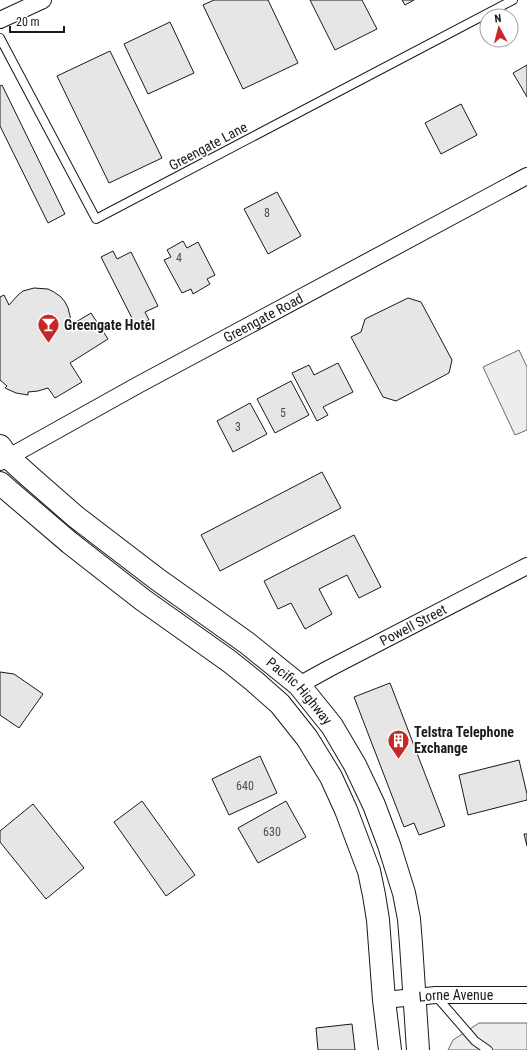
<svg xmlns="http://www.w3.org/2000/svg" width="527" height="1050" font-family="'Roboto Condensed',sans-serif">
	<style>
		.green { fill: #ededed; stroke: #6a6a6a }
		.building { fill: #e6e6e6; stroke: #1a1a1a }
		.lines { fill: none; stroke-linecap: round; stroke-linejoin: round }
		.lane-casing { stroke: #1a1a1a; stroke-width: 10 }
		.street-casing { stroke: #1a1a1a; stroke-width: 18 }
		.highway-casing { stroke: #1a1a1a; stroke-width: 24 }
		.lane { stroke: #fff; stroke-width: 8 }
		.street { stroke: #fff; stroke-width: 16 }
		.highway { stroke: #fff; stroke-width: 22 }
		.labels { text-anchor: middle; stroke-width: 3; stroke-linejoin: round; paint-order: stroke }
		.number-label { font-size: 12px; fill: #4d4d4d }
		.street-label { font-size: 14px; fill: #1a1a1a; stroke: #fff }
		.poi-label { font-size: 14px; font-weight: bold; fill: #1a1a1a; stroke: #fff; text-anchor: start }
	</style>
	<rect width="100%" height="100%" fill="#fff"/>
	<path class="green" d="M519,350l8,17v63l-12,5 -32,-68z
		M479,1023h48v27h-79l5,-10z"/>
	<path class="building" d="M214,0h54l30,63 -55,26 -40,-84z
		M310,0h52l15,29 -42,21z
		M402,0h12l-9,5z
		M170,22l24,51 -46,21 -24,-50z
		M110,51l52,107 -53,25 -52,-107z
		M527,65v32l-14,-24z
		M2,85l63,129 -17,9 -48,-97v-40z
		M461,104l16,31 -36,19 -16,-31z
		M277,192l24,44 -33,18 -24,-45z
		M183,241l4,7 11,-6 17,33 -8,4 3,5 -17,10 -2,-5 -9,4 -18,-33 7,-3 -4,-7z
		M113,251l4,8 14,-7 27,54 -13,6 4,8 -13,6 -35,-69z
		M34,288l14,1 6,3 7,5 4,5 3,6 2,8 1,9 20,-12 17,26 -38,24 12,19 -27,16 -7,-10 -10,3 -10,1v3l-12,-2 -11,-5 2,-2 -7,-6v-83l4,-2 5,10 9,-10 5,-4z
		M408,298l13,4 31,58 -3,13 -53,28 -13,-4 -32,-60 10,-5 4,-13z
		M338,363l15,29 -30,15 5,8 -11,6 -25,-48 17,-8 5,10z
		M291,381l18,34 -34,18 -18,-34z
		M250,403l17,31 -34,18 -16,-31z
		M322,472l19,36 -121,63 -19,-36z
		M354,535l27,52 -22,11 -12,-23 -28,14 13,25 -27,15 -14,-26 -13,6 -14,-28z
		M0,672l14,2 29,20 -24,34 -19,-13z
		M390,683l55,143 -26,9 -5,-12 -10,4 -50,-130z
		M260,756l17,37 -48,22 -17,-36z
		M519,760l8,34v6l-59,15 -9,-40z
		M142,801l53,74 -29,21 -52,-74z
		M286,801l20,36 -48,26 -20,-35z
		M33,804l51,64 -38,31 -46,-57v-11z
		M524,834h3v12z
		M352,1024l3,26h-37l-2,-22z"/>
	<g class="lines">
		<defs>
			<path id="lane" d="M0,38l96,181 417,-219
				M436,996l39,45 13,9"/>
			<g id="street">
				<path d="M0,20l43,-20"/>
				<path id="s1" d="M0,462l138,-77 389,-209"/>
				<path id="s2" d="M299,685l31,-17 197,-102"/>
				<path id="s3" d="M384,1000l52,-5h91"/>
			</g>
			<g id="highway">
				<path id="s4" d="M0,446l8,11 21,19 47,41 81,62 90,64 52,42 33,41 23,39 19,40 15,40 15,48 5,26 2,25 7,106"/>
				<path d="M0,483l9,8 61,52 73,57 86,61 25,20 26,23 27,34 24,39 15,33 23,61 5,24 4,25 6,80 6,50"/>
			</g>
		</defs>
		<use href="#lane" class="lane-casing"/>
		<use href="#street" class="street-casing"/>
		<use href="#highway" class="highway-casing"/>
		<use href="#lane" class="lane"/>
		<use href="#street" class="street"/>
		<use href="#highway" class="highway"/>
	</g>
	<defs>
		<symbol id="bar-pin" viewBox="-11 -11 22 30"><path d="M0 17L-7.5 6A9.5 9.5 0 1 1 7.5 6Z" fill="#c62828" stroke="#fff"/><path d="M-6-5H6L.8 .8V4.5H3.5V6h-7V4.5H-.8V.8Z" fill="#fff"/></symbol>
		<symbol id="building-pin" viewBox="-11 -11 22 30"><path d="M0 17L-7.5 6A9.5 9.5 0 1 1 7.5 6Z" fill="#c62828" stroke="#fff"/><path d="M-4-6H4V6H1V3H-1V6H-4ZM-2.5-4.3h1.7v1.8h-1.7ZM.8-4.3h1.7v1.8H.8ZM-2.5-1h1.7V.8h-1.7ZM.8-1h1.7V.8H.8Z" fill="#fff"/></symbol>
	</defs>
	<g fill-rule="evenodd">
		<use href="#bar-pin" x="36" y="312" width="25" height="34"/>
		<use href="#building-pin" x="386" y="728" width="25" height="34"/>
	</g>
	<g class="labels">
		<g class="number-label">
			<text x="267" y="217">8</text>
			<text x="179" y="262">4</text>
			<text x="283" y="417">5</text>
			<text x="238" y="431">3</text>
			<text x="245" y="790">640</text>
			<text x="272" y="836">630</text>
		</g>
		<g class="street-label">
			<text transform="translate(208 146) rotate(-28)" y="5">Greengate Lane</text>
			<text dy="5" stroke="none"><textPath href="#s1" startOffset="300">Greengate Road</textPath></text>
			<text dy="5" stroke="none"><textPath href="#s2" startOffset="129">Powell Street</textPath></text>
			<text dy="5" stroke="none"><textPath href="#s4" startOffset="388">Pacific Highway</textPath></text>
			<text dy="5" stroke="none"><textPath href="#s3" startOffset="72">Lorne Avenue</textPath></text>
		</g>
		<g class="poi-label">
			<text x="64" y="330">Greengate Hotel</text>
			<text x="414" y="737">Telstra Telephone<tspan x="414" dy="16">Exchange</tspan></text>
		</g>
	</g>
	<g transform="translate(499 28) rotate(353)"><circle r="19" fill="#ffffff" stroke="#a3a3a3"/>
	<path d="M0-3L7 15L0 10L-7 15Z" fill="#c62828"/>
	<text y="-6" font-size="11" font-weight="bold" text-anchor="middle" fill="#1a1a1a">N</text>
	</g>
	<path d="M10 26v6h54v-6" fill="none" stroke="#1a1a1a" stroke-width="2"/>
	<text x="16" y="26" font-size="12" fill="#1a1a1a" stroke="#ffffff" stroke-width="3" paint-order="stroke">20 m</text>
</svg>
